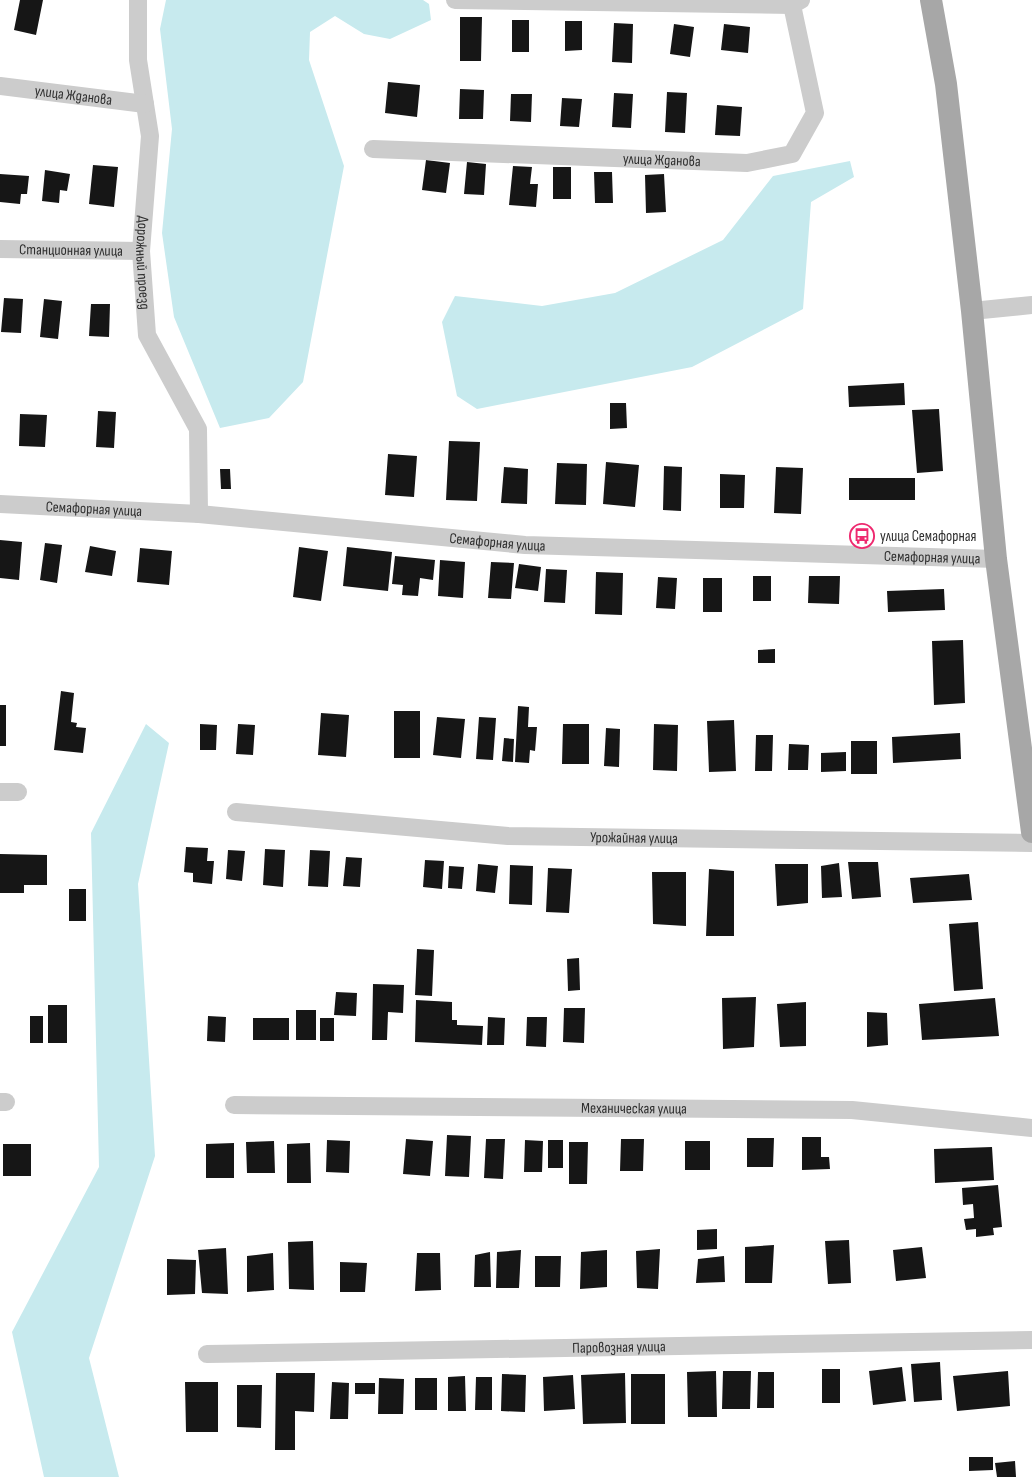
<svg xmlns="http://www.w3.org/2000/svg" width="1032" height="1477" font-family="'Sofia Sans Condensed',sans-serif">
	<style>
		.water { fill: #c7eaee }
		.building { fill: #161616 }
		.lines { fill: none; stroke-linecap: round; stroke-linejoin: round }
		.minor { stroke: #ccc; stroke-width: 18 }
		.major { stroke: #a7a7a7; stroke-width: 22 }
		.labels { text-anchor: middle; stroke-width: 5; stroke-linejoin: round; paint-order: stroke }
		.street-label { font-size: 15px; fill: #2f2f2f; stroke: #fff }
		.poi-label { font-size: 15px; fill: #2f2f2f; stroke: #fff; text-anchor: start }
	</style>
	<rect width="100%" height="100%" fill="#fff"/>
	<path class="water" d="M166,0h257l6,4 2,16 -41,19 -26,-5 -29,-18 -25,16 -1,28 35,106 -41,216 -34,36 -49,10 -46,-111 -12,-84 10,-104 -12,-100z
		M850,161l4,16 -43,25 -8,107 -111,58 -215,42 -20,-13 -15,-74 13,-26 87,10 73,-13 108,-53 50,-64z
		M146,724l23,19 -31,141 17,272 -66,202 30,119h-75l-32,-145 87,-165 -8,-334z"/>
	<path class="building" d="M20,0h23l-7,35 -22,-5z
		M460,17h22l-1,44h-21z
		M512,20h17v32h-17z
		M565,21h17v29l-17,1z
		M614,23l19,1 -1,39 -20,-1z
		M674,24l20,3 -4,30 -20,-3z
		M724,24l26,3 -2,26 -27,-3z
		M388,82l32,3 -3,32 -32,-4z
		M460,89l24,1 -1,29h-24z
		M667,92l20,1 -2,40 -20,-1z
		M614,93l19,1 -2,34 -19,-1z
		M511,94h21l-1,28 -21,-1z
		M562,98l20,1 -3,28 -19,-1z
		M717,105l25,2 -2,29 -25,-1z
		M426,160l24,3 -4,30 -24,-3z
		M467,162l19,2 -2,31 -20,-1z
		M93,165l25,2 -4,40 -25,-3z
		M513,166l19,1 -2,17h8l-2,23 -27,-2z
		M553,167h18v32h-18z
		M45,170l25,4 -3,17 -7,-1 -1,13 -17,-2z
		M594,172h18l1,31h-18z
		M0,174l29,2 -2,18h-6l-1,10 -20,-2z
		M664,174l2,38 -20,1 -1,-38z
		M4,298l19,1 -2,34 -20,-1z
		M44,299l18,2 -4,38 -18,-2z
		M91,304h19l-1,33 -20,-1z
		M904,383l1,22 -56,2 -1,-21z
		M610,403h16l1,25 -17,1z
		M939,409l4,62 -26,2 -5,-63z
		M98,411l18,1 -2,36 -18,-1z
		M20,414l27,1 -2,32 -26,-1z
		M449,441l31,1 -3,59 -31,-1z
		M388,454l29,2 -3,41 -29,-2z
		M606,462l33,3 -4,42 -32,-3z
		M557,463l30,1 -1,41 -31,-1z
		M664,466l18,1 -1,44 -18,-1z
		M504,467l24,2 -1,35 -26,-1z
		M776,467l27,1 -2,46 -27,-1z
		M220,469h10l1,20h-10z
		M720,474l25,1 -1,33h-24z
		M849,478h66v22h-66z
		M0,540l22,2 -3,38 -19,-2z
		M45,543l17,2 -5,38 -17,-3z
		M90,546l26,5 -4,25 -27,-4z
		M299,547l29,4 -7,50 -28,-4z
		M347,547l45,5 -4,39 -45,-5z
		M140,548l32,3 -3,34 -32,-3z
		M395,556l40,4 -2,20 -13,-2 -2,18 -16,-1 1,-10 -11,-1z
		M440,560l25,2 -2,36 -25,-2z
		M491,562l23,1 -3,36 -23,-1z
		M519,564l22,3 -3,24 -23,-3z
		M546,569l21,1 -2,33 -21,-1z
		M596,572l27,1 -1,42 -27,-1z
		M753,576h18v25h-18z
		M809,576h31l-1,28 -31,-1z
		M658,577l19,1 -2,31 -19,-1z
		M703,578h19v34h-19z
		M944,589l1,21 -57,2 -1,-21z
		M963,640l2,63 -31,2 -2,-64z
		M775,649v14h-17v-13z
		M61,691l13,2 -3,29 6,1 -1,4 10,1 -3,25 -29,-3z
		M0,705h6v41h-6z
		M518,706l11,1 -1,20h9l-2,24 -5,-1 -1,13 -14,-1z
		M394,711h26v47h-26z
		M321,713l28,2 -3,42 -28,-2z
		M437,717l28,2 -4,39 -28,-3z
		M479,717l17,1 -3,42 -17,-1z
		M734,720l2,51 -27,1 -2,-51z
		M200,724l17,1 -1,25h-16z
		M238,724l17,1 -2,30 -17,-1z
		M563,724h26v40h-27z
		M654,724l24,1 -1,46 -24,-1z
		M606,728l14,1 -1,38 -15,-1z
		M960,733l1,26 -68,4 -1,-26z
		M756,735h17l-1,36h-17z
		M504,738l10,1 -1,23 -11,-1z
		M851,741h26v33h-26z
		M789,744l20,1 -1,25h-20z
		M846,752v19l-25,1v-19z
		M186,847l22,1 -1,13h7l-2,23 -19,-2v-9l-9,-1z
		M265,849l20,1 -2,37 -20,-2z
		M228,850l17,1 -3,30 -16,-2z
		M310,850l20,1 -2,36 -20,-1z
		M0,854l47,1v30h-23v8h-24z
		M346,857l16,1 -2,29 -17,-1z
		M425,860l19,1 -2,28 -19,-2z
		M848,862h30l3,35 -29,2z
		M839,863l3,34 -20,1 -1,-32z
		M478,864l20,2 -3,27 -19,-2z
		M775,864h33v39l-31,3z
		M510,865l23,1 -1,39 -23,-1z
		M449,866l15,1 -2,22 -14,-1z
		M548,868l24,1 -3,44 -23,-1z
		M709,869l25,2v65h-28z
		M652,872h34v54l-33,-2z
		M969,874l3,26 -59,3 -3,-25z
		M69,889h17v32h-17z
		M978,922l5,67 -29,2 -5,-67z
		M417,949l17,1 -2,46 -17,-1z
		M579,958l1,32 -12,1 -1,-32z
		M373,984l31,1 -1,28 -15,-1 -1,28h-15z
		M336,992l21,1 -1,23 -22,-1z
		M756,997l-2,50 -31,2 -1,-51z
		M995,998l4,38 -77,4 -3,-36z
		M416,1000l36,2v18h5v5l26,1 -1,19 -67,-3z
		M806,1002v44l-26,1 -3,-43z
		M48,1005h19v38h-19z
		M564,1008h21l-1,35 -21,-1z
		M296,1010h20v30h-20z
		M867,1012l20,1 1,32 -21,2z
		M30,1016h13v27h-13z
		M208,1016l18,1 -1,25 -18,-1z
		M488,1017l17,1 -1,27h-17z
		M527,1017h20l-1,30 -20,-1z
		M253,1018h36v22h-36z
		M320,1018h14v23h-14z
		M447,1135l24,1 -2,41 -24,-1z
		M802,1137h19v20h8l1,12 -28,1z
		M747,1138h27l-1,29h-26z
		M406,1139l27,2 -3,35 -27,-2z
		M486,1139h19l-2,40 -19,-1z
		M621,1139h23l-1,32h-23z
		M327,1140l23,1 -1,32 -23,-1z
		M525,1140l18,1 -1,31h-18z
		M548,1140h15v28h-15z
		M274,1141l1,32h-28l-1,-31z
		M685,1141h25v29h-25z
		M569,1142h19l-1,42h-18z
		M234,1143v35h-28v-34z
		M310,1143l1,40h-24v-39z
		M3,1144h28v32h-28z
		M992,1147l2,33 -59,3 -1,-34z
		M998,1185l4,42 -9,1 1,7 -18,2v-8l-10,1 -2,-11 10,-1 -1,-14 -10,1 -1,-17z
		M717,1229v20l-20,1v-20z
		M849,1240l2,43 -23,1 -3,-43z
		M313,1241l1,49 -25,-1 -1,-47z
		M774,1245l-2,38h-27v-36z
		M922,1247l4,31 -30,3 -3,-31z
		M226,1248l2,46 -26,-1 -4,-43z
		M660,1249l-2,40 -21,-1 -1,-37z
		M521,1250l-2,38h-23l1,-36z
		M607,1250v37l-27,2 1,-37z
		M490,1252l1,35h-17l1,-32z
		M273,1253l1,37 -27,2v-36z
		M417,1253h23l1,37 -26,1z
		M535,1256h26l-1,31h-25z
		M724,1256l1,26 -29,1 2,-24z
		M167,1259l29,1 -1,34 -28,1z
		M340,1262l27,1 -2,29h-25z
		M940,1362l2,38 -28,2 -3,-38z
		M902,1367l4,34 -33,4 -4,-34z
		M822,1369h18v34h-18z
		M716,1371l1,46h-29l-1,-45z
		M723,1371h28l-1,38h-28z
		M1008,1371l2,35 -53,5 -4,-35z
		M758,1372h16v36h-17z
		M276,1373h39l-1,39 -19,-1v39h-20z
		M625,1373l1,50 -43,1 -2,-49z
		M502,1374l24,1 -1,37 -24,-1z
		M631,1374h34v50h-34z
		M573,1375l2,34 -31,2 -1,-34z
		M465,1376l1,35h-18v-34z
		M476,1377h16v33h-17z
		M379,1378l25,1 -1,35h-25z
		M415,1378h22v32h-22z
		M185,1382h33v50h-32z
		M332,1382l17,1 -1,36h-18z
		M355,1383h20v11h-20z
		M237,1385h25l-1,43 -24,-1z
		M969,1457h24v13l-24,1z
		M1015,1461l1,16h-19l-2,-14z"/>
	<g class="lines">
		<g class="minor">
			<path id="s1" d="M138,0v60l12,76 -9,115 6,84 51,94 1,85"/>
			<path d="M455,0l337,5 9,-5"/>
			<path id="s2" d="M0,86l145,18"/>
			<path id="s3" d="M373,149l374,14 45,-9 23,-41 -23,-108"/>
			<path id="s4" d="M0,249l141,2"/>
			<path d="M972,311l60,-6"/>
			<path id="s5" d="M0,504l199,10 326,31 471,14"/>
			<path d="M0,792h18"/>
			<path id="s6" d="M236,812l272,24 524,7"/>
			<path d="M0,1102h6"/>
			<path id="s7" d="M234,1105l618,5 180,18"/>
			<path id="s8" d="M207,1354l825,-14"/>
		</g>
		<path class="major" d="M931,0l15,84 26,227 24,248 36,273"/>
	</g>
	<defs>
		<symbol id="bus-ring" viewBox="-11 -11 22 22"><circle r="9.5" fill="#fff" stroke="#ee296f" stroke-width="1.5"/><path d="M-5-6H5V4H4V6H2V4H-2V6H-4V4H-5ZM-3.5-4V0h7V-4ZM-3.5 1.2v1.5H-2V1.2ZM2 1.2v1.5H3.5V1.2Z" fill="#ee296f"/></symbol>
	</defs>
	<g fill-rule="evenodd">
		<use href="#bus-ring" x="848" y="522" width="28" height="28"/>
	</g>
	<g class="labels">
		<g class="street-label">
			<text dy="5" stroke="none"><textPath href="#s2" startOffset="74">улица Жданова</textPath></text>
			<text dy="5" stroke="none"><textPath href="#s3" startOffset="289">улица Жданова</textPath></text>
			<text dy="5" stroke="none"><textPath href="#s4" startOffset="71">Станционная улица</textPath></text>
			<text dy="5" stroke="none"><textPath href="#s1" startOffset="264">Дорожный проезд</textPath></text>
			<text dy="5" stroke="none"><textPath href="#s5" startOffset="94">Семафорная улица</textPath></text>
			<text dy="5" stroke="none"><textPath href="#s5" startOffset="499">Семафорная улица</textPath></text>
			<text dy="5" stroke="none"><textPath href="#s5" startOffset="934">Семафорная улица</textPath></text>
			<text dy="5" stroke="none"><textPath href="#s6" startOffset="399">Урожайная улица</textPath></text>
			<text dy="5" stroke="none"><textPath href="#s7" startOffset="400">Механическая улица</textPath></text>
			<text dy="5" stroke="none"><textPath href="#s8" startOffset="412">Паровозная улица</textPath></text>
		</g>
		<g class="poi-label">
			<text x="880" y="541">улица Семафорная</text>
		</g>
	</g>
</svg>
